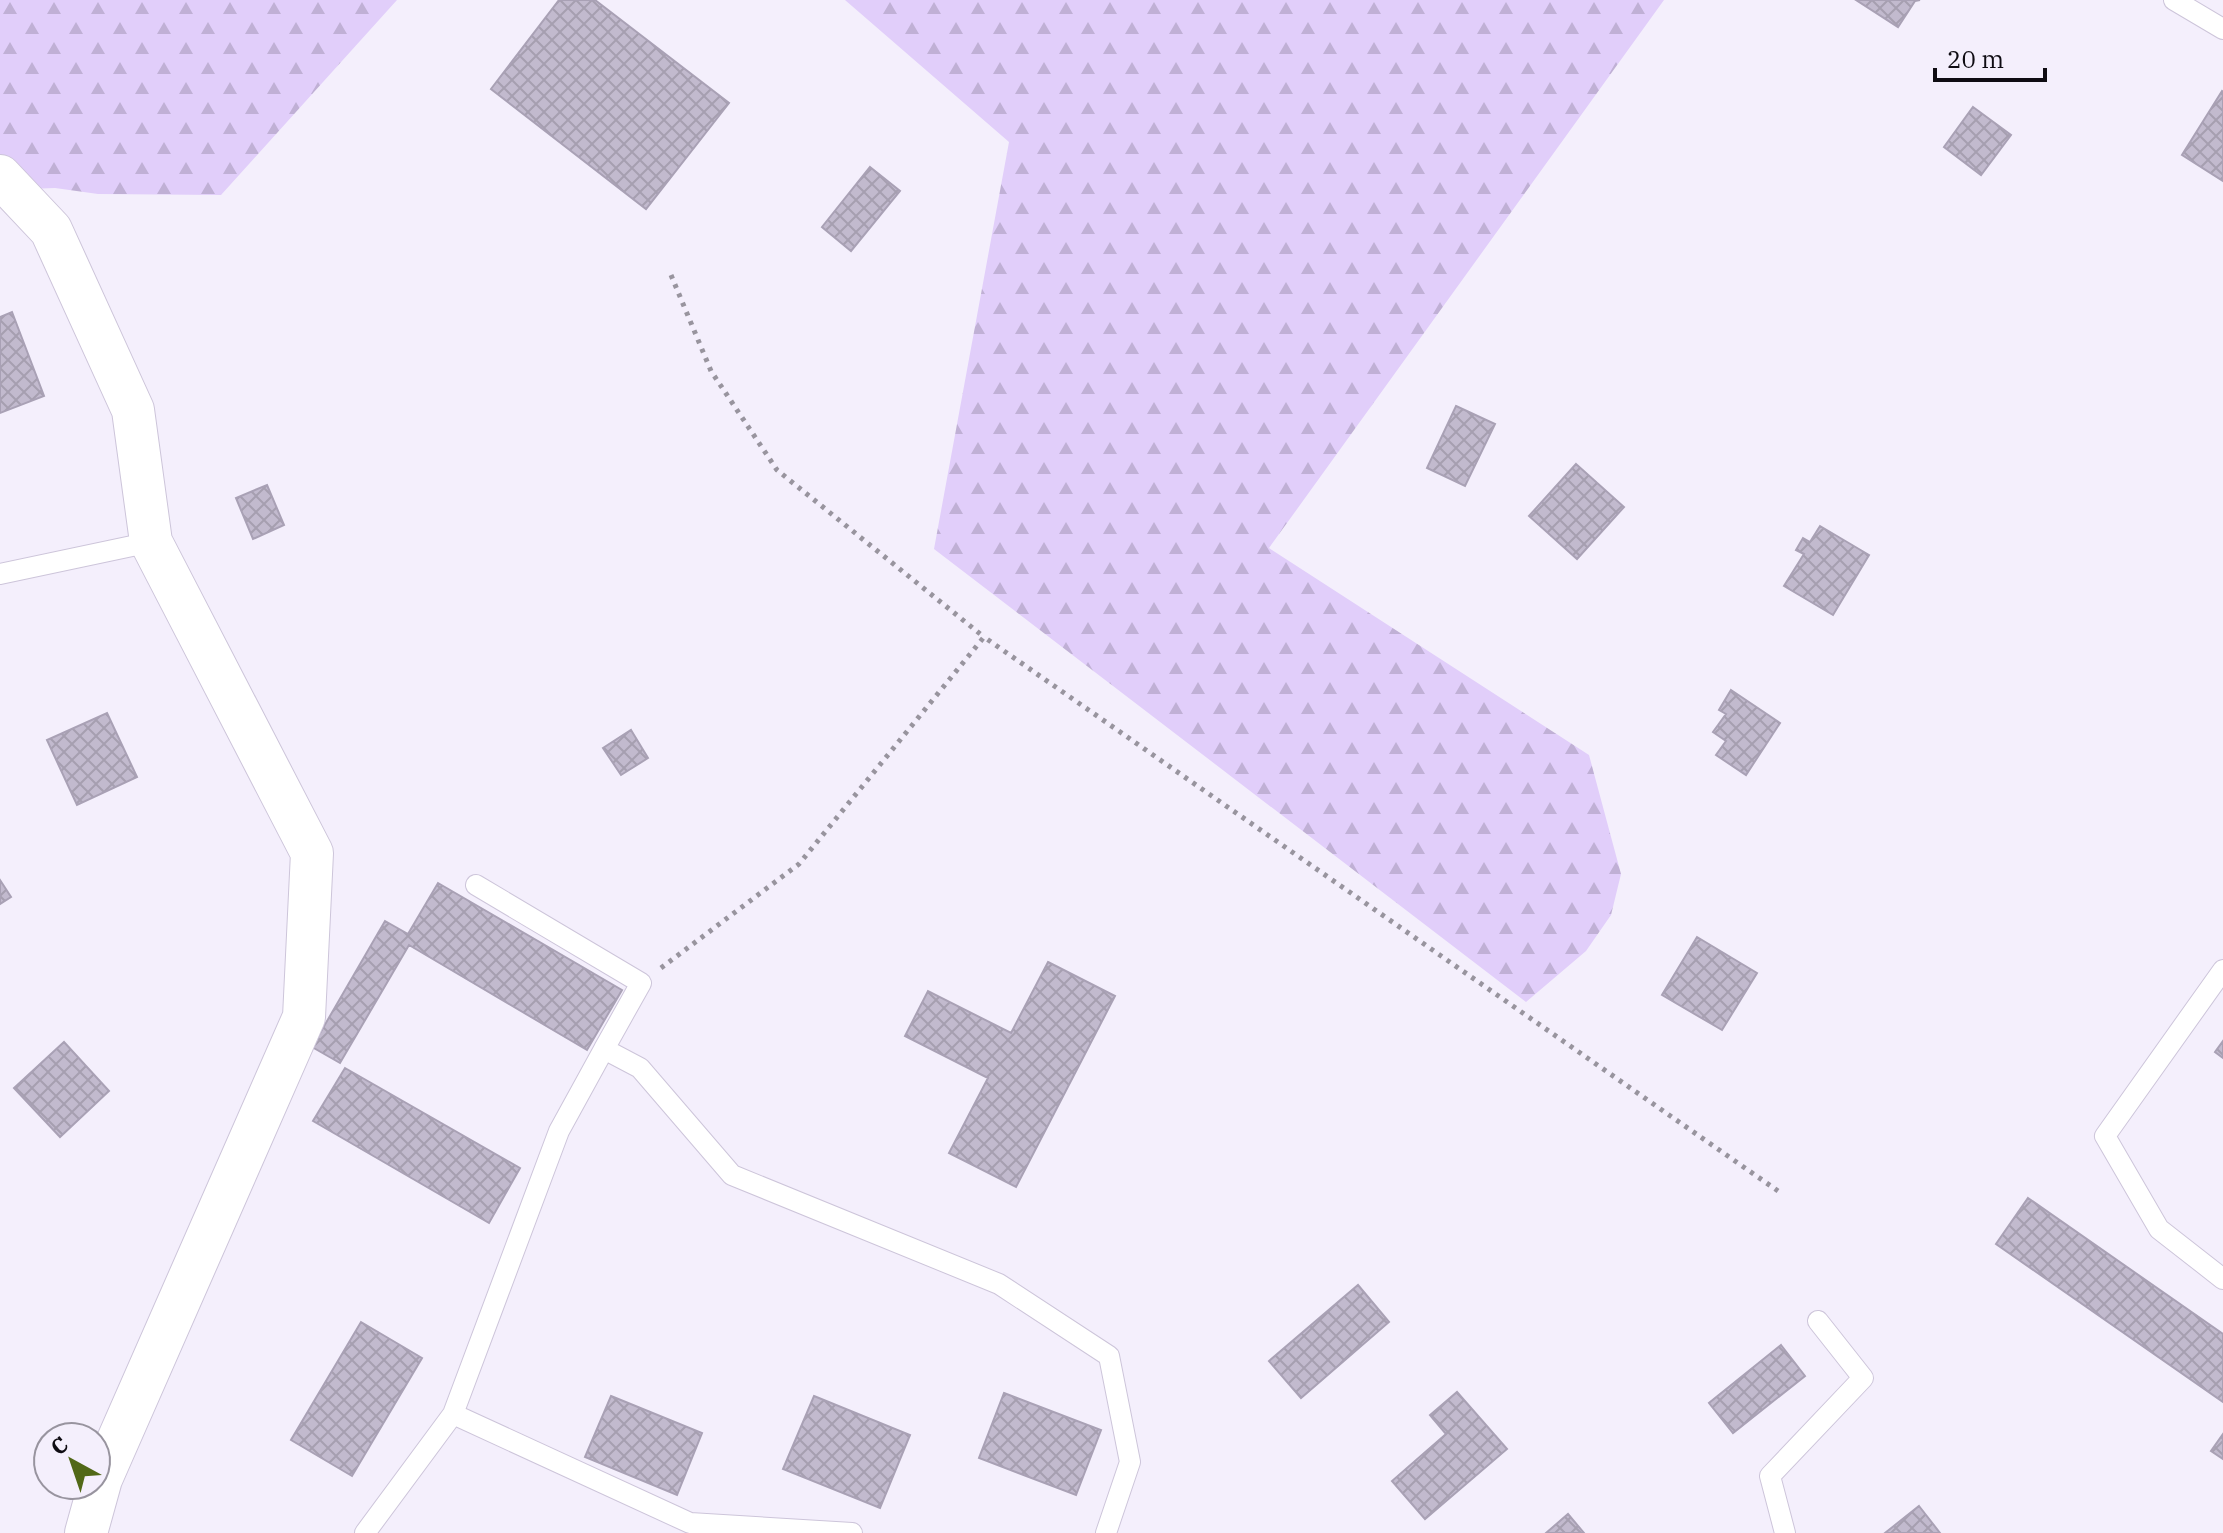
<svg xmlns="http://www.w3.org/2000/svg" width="2223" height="1533" font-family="'IBM Plex Serif',serif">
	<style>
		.forest { fill: url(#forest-firs) }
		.building { fill: url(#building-cross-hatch); stroke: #a9a1b5; stroke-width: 2 }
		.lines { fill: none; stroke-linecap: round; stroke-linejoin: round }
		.lane-casing { stroke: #cdc5da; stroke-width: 22 }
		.street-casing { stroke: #cdc5da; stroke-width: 44 }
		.path { stroke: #98949e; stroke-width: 5; stroke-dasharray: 4 6; stroke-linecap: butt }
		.lane { stroke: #fff; stroke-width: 20 }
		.street { stroke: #fff; stroke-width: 42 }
	</style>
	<defs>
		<pattern id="forest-firs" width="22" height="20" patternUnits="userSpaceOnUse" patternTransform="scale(2)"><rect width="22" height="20" fill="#e1cefa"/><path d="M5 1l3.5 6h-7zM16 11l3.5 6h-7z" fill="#c0b0d5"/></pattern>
		<pattern id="building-cross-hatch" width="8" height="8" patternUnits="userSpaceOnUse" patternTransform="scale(2)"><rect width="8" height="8" fill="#c2bace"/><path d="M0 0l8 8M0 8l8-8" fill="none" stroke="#a69fb0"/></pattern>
	</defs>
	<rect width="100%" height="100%" fill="#f4effc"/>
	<path class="forest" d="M0,0h397l-176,195 -123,-1 -43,-6 -55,2z
		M845,0h819l-395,548 320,207 32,119 -10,41 -25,36 -60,51 -592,-453 75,-407z"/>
	<path class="building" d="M559,0h36l134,103 -83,106 -155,-120z
		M1856,0h64l-5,1 -17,26z
		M2222,91l1,1v89l-41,-26z
		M1973,107l38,28 -30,40 -37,-28z
		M870,167l30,24 -49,60 -29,-24z
		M12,312l32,84 -44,17v-96z
		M1456,406l39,18 -30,62 -38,-18z
		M1576,464l48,43 -47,52 -48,-43z
		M267,485l17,40 -31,14 -17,-41z
		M1820,526l49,29 -36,60 -49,-29 20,-32 -8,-4 7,-12 7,4z
		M1731,690l49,33 -34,52 -30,-20 10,-14 -13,-9 13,-18 -7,-4z
		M107,713l30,64 -60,28 -30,-65z
		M631,730l17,28 -27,17 -18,-27z
		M0,880l11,17 -11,7z
		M438,883l184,107 -35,60 -178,-105 -69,118 -28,-16 73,-126 23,13z
		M1697,937l60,36 -35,57 -60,-35z
		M1048,962l67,34 -99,191 -67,-34 39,-75 -83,-42 23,-45 83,42z
		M2223,1041v17l-8,-6z
		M64,1042l45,49 -49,46 -46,-49z
		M345,1068l175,100 -31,55 -176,-102z
		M2028,1198l195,136v68l-227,-158z
		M1358,1285l31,37 -88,76 -32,-37z
		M361,1322l61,36 -70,118 -61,-36z
		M1781,1345l24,31 -72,57 -24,-30z
		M1457,1392l50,57 -82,70 -33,-38 54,-47 -16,-19z
		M1004,1393l97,37 -25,65 -97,-37z
		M611,1396l91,37 -25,62 -92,-38z
		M814,1396l96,39 -30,73 -97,-39z
		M2223,1434v25l-12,-8z
		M1919,1506l21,27h-55z
		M1568,1514l16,19h-38z"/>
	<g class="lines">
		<defs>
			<path id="lane" d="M2174,0l49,29
				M0,574l151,-32
				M476,885l165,98 -37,66
				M2223,970l-118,166 54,93 64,50
				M453,1414l106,-283 45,-82 36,19 92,107 267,109 110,72 21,106 -24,71
				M365,1533l88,-119 237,109 162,10
				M1785,1533l-15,-57 93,-98 -45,-57"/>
			<path id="street" d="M0,176l51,54 82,180 18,132 161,311 -8,164 -203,462 -15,54"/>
		</defs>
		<use href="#lane" class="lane-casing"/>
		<use href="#street" class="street-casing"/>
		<path class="path" d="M671,275l40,96 66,99 207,167
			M661,968l138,-104 185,-227 794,554"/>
		<use href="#lane" class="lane"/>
		<use href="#street" class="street"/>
	</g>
	<g transform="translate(72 1461) rotate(320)"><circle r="38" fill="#f4effc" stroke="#98949f" stroke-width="2"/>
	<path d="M0-6L14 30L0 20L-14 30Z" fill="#516817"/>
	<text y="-12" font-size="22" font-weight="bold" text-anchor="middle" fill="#0f0c13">С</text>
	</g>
	<path d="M1935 68v12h110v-12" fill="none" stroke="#0f0c13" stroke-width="4"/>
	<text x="1947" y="68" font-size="24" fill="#0f0c13" stroke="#f4effc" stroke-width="6" paint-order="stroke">20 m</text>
</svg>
